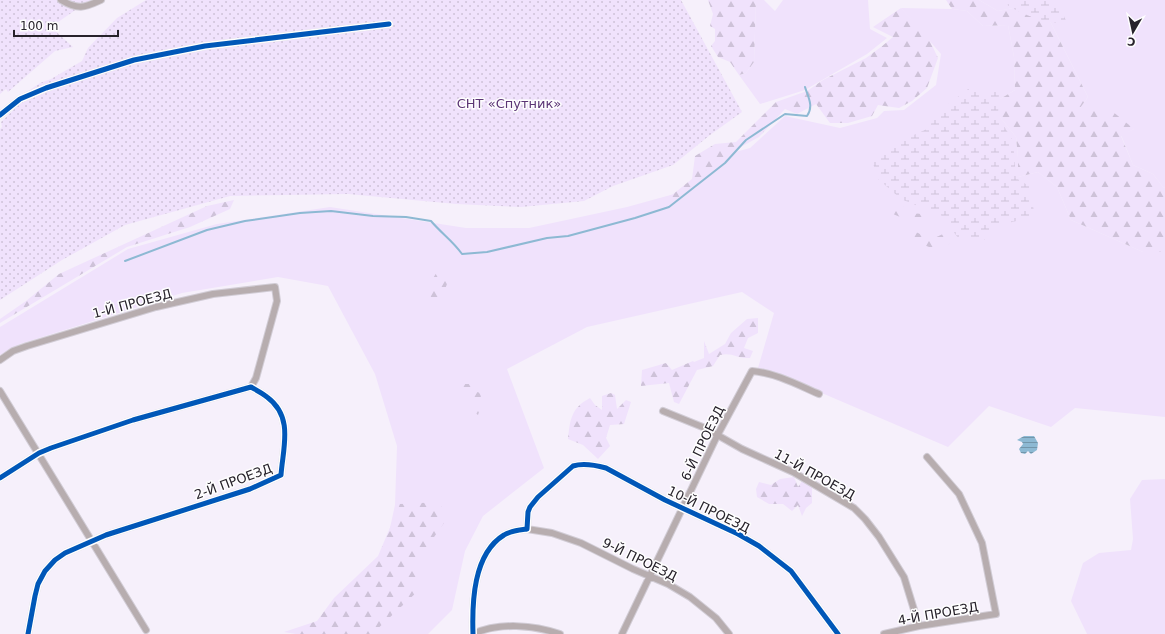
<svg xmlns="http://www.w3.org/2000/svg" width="1165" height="634" font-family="'DejaVu Sans',sans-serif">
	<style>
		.grass { fill: #f0e2fc }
		.forest { fill: url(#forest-firs) }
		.wetland { fill: url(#wetland-marsh) }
		.garden { fill: url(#garden-dots) }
		.water { fill: url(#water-rules) }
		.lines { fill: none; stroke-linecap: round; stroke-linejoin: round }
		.stream { stroke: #8db9d3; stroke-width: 2 }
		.street-casing { stroke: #d1ccd5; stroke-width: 8 }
		.street { stroke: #b7adaf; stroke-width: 6 }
		.cycleway-casing { stroke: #fefefe; stroke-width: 8 }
		.cycleway { stroke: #0057b8; stroke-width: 5 }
		.labels { text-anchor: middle; stroke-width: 3; stroke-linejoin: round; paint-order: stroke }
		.park-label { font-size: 13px; fill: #5b3475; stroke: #fefefe }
		.street-label { font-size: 13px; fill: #27222b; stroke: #fefefe }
	</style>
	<defs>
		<pattern id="forest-firs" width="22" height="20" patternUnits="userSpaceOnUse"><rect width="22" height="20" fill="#f0e2fc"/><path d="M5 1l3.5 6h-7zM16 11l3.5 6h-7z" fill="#cec2d8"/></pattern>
		<pattern id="wetland-marsh" width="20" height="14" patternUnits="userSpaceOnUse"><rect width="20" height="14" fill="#f0e2fc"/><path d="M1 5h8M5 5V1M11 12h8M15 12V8" fill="none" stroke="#cec2d8"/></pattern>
		<pattern id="garden-dots" width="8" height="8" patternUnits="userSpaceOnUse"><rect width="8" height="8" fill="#f0e2fc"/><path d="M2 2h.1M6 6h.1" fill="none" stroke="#cec2d8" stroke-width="1.8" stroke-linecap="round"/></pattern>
		<pattern id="water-rules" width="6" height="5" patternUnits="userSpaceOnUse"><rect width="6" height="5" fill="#8db9d3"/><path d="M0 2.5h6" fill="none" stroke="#7396ab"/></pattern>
	</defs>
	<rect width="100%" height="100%" fill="#f6f0fb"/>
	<path class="grass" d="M756,0h8l11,11 8,-11h85l2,29 17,9 -20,16 -62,36 -45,14 -21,-29 7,-2 8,-11z
		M979,0h186v188l-2,-1 -10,-13 -20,-9 -12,-30 13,-6 -54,-21 8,-11 -42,-84 -23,-7 -25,5z
		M901,8l51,1 15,2 16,15 25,-1 6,32 1,33 -15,9v18l16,20 2,20v20l20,-5 19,15 14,33 72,32h22v165l-90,-9 -24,19 -62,-21 -41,41 -166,-71 -24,-8 16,-55 -32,-21 -155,35 -80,42 37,99 -61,48 -18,35 -13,59 -24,24h-107l63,-79 11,-50 2,-59 -22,-72 -47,-88 -50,-9 -96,16 -162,51 -20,11v-28l128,-78 89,-25 113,-17 136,21h63l98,-21 69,-19 13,-29 41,-11 35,-32 55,12 37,-10 7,-7 20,-1 32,-25 5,-31z
		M1165,479v155h-78l-16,-33 12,-38 16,-10 32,-3 2,-11 -3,-40 12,-19z"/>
	<path class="forest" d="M708,0h48l-2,62 -8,11 -7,2 -9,-13 -12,-5 -7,-11 4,-5v-12l-5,-3 3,-12z
		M946,0h33l19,11 25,-5 23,7 42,84 -8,11 27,-1 27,22 -13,7 12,29 20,9 10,13 2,1v64h-22l-72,-32 -14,-33 -19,-15 -20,5v-20l-2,-20 -16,-20v-18l15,-9 -1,-33 -6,-32 -25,1 -16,-15 -15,-2z
		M901,8l27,29 10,21 -11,30 -15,13 -13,7 -21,-3 -6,11 -24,7h-18l-14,-19 -19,10 -12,-5 -26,28 -22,12 -59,55 -11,-5 25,-20 3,-23 20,-12 21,-2 40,-40 31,-11 16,-11 43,-22 15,-11 12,-10 -20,-10z
		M234,200l-4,9 -40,18 -63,20 -127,76v-4l26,-18 33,-27 148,-68z
		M893,201l10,5 2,7 20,1v5l-13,3 -19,-8 -5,-6z
		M949,229l1,6 -1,9c-17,7 -22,3 -38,-6v-8c17,7 22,13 38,-1z
		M440,267h13l-16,45 -10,-24z
		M758,318v15l-10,5 -4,10 9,3 -3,7c-12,1 -18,-6 -30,-3l-7,11 -16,4 -18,34 -5,-2 -5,-19 -28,3 1,-16 24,-7 6,7 21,-9 1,1 10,-4v-17l5,13 16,-10 6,-11 16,-14z
		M464,384h12l1,8 4,1 -1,16 -2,6 -5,-4 1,-13 -10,-3 -3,-8z
		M611,393l4,2 2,14 9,-9 5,2 -7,22 -14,1 -4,13 4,8 -12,13 -15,-14 -15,-6c2,-19 3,-31 22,-41l5,7 7,5v-14z
		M794,477l4,10 4,-6 10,6v16l-6,5 -4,8 -4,-11 -6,6 -9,-7h-14l-12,-7 -1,-8 3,-7 12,3 9,-6z
		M441,502l3,21 -27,38 1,30 -46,43h-76l-12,-2 33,-11 17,-23 44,-42 22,-52z"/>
	<path class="wetland" d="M1007,0h37l17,9 6,14c-21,1 -40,-7 -59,-17z
		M968,89l31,3 -1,24 15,25 3,37 13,8 6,30 -38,10 -14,15 -25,-3 -16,-22 -41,-17 -24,-21 -5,-19 17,-13 38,-17 15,-20z"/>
	<path class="garden" d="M0,0h91l-7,4 -33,23 22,20 -18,4 -47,41 -2,-3 -6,5z
		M146,0h535l61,112 -32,23 -37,30 -60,21 -29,15 -63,6 -65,-3 -108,-10 -118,2 -105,29 -63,35 -62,40v-171l2,-2 -1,-5 20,-19 -2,-6 21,-14 11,-4 31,-18 6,-13 29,-30z"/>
	<path class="water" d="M1024,436h10l4,7 -1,7 -6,4 -3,-3 -3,3 -4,-1 -2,-4 4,-5 -1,-2 -5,-2z"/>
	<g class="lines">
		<path class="stream" d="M125,261l82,-31 38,-9 55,-8 31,-2 42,5 33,1 25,4c10,12 22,20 31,33l25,-2 60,-14 21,-2 67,-18 34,-11 56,-44 21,-23 39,-26 22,2c7,-10 1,-19 -2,-29"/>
		<defs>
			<path id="street" d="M61,0c17,10 23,8 40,0
				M0,115l20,-16 26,-11 88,-28 71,-14 184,-22
				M0,360l13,-9 14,-5 129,-39 57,-13 62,-7 2,14 -21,77 -5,9
				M0,391l146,239
				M663,411l42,17 37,21 51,23 61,36 11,11 14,18 25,40 15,49
				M0,478l39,-25 12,-5 82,-28 118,-33c5,3 11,6 16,10 27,20 16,50 14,78l-31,14 -144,46 -41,18 -10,7 -10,11 -7,13 -3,12 -7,38
				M527,529l25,4 29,10 52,26 35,15 22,13 26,21 13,16
				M473,634c-1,-31 0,-80 31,-99 6,-4 16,-5 23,-6l1,-17 2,-5 8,-10 35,-31c10,-3 22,-1 33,2l59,32 73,34 21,12 32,25 47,63
				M473,634c26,-12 61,-9 87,0
				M622,634l95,-198 35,-65c24,2 46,14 67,23
				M884,634l35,-8 77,-12 -14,-71 -23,-49 -32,-37"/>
		</defs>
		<use href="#street" class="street-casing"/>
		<use href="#street" class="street"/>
		<defs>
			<path id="cycleway" d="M0,115l20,-16 26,-11 88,-28 71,-14 184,-22
				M0,478l39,-25 12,-5 82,-28 118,-33c5,3 11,6 16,10 27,20 16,50 14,78l-31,14 -144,46 -41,18 -10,7 -10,11 -7,13 -3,12 -7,38
				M473,634c-1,-31 0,-80 31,-99 6,-4 16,-5 23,-6l1,-17 2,-5 8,-10 35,-31c10,-3 22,-1 33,2l59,32 73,34 21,12 32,25 47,63"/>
		</defs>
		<use href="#cycleway" class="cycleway-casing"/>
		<use href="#cycleway" class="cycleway"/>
	</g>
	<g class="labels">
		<g class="park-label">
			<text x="509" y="108">СНТ «Спутник»</text>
		</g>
		<g class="street-label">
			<text transform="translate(132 303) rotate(-15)" y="5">1-Й ПРОЕЗД</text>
			<text transform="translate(702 443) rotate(-64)" y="5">6-Й ПРОЕЗД</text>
			<text transform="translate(815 474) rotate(29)" y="5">11-Й ПРОЕЗД</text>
			<text transform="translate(233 481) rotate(-20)" y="5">2-Й ПРОЕЗД</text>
			<text transform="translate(709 509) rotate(26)" y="5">10-Й ПРОЕЗД</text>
			<text transform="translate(640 559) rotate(26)" y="5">9-Й ПРОЕЗД</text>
			<text transform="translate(938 613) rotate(-10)" y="5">4-Й ПРОЕЗД</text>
		</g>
	</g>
	<g transform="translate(1133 32) rotate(189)" stroke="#fefefe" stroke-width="3" paint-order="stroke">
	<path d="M0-3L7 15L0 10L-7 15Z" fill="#27222b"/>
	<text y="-6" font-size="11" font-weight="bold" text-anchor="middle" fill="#27222b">С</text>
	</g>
	<path d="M14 30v6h104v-6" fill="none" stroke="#27222b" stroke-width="2"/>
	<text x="20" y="30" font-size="12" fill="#27222b" stroke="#fefefe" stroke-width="3" paint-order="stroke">100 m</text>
</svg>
